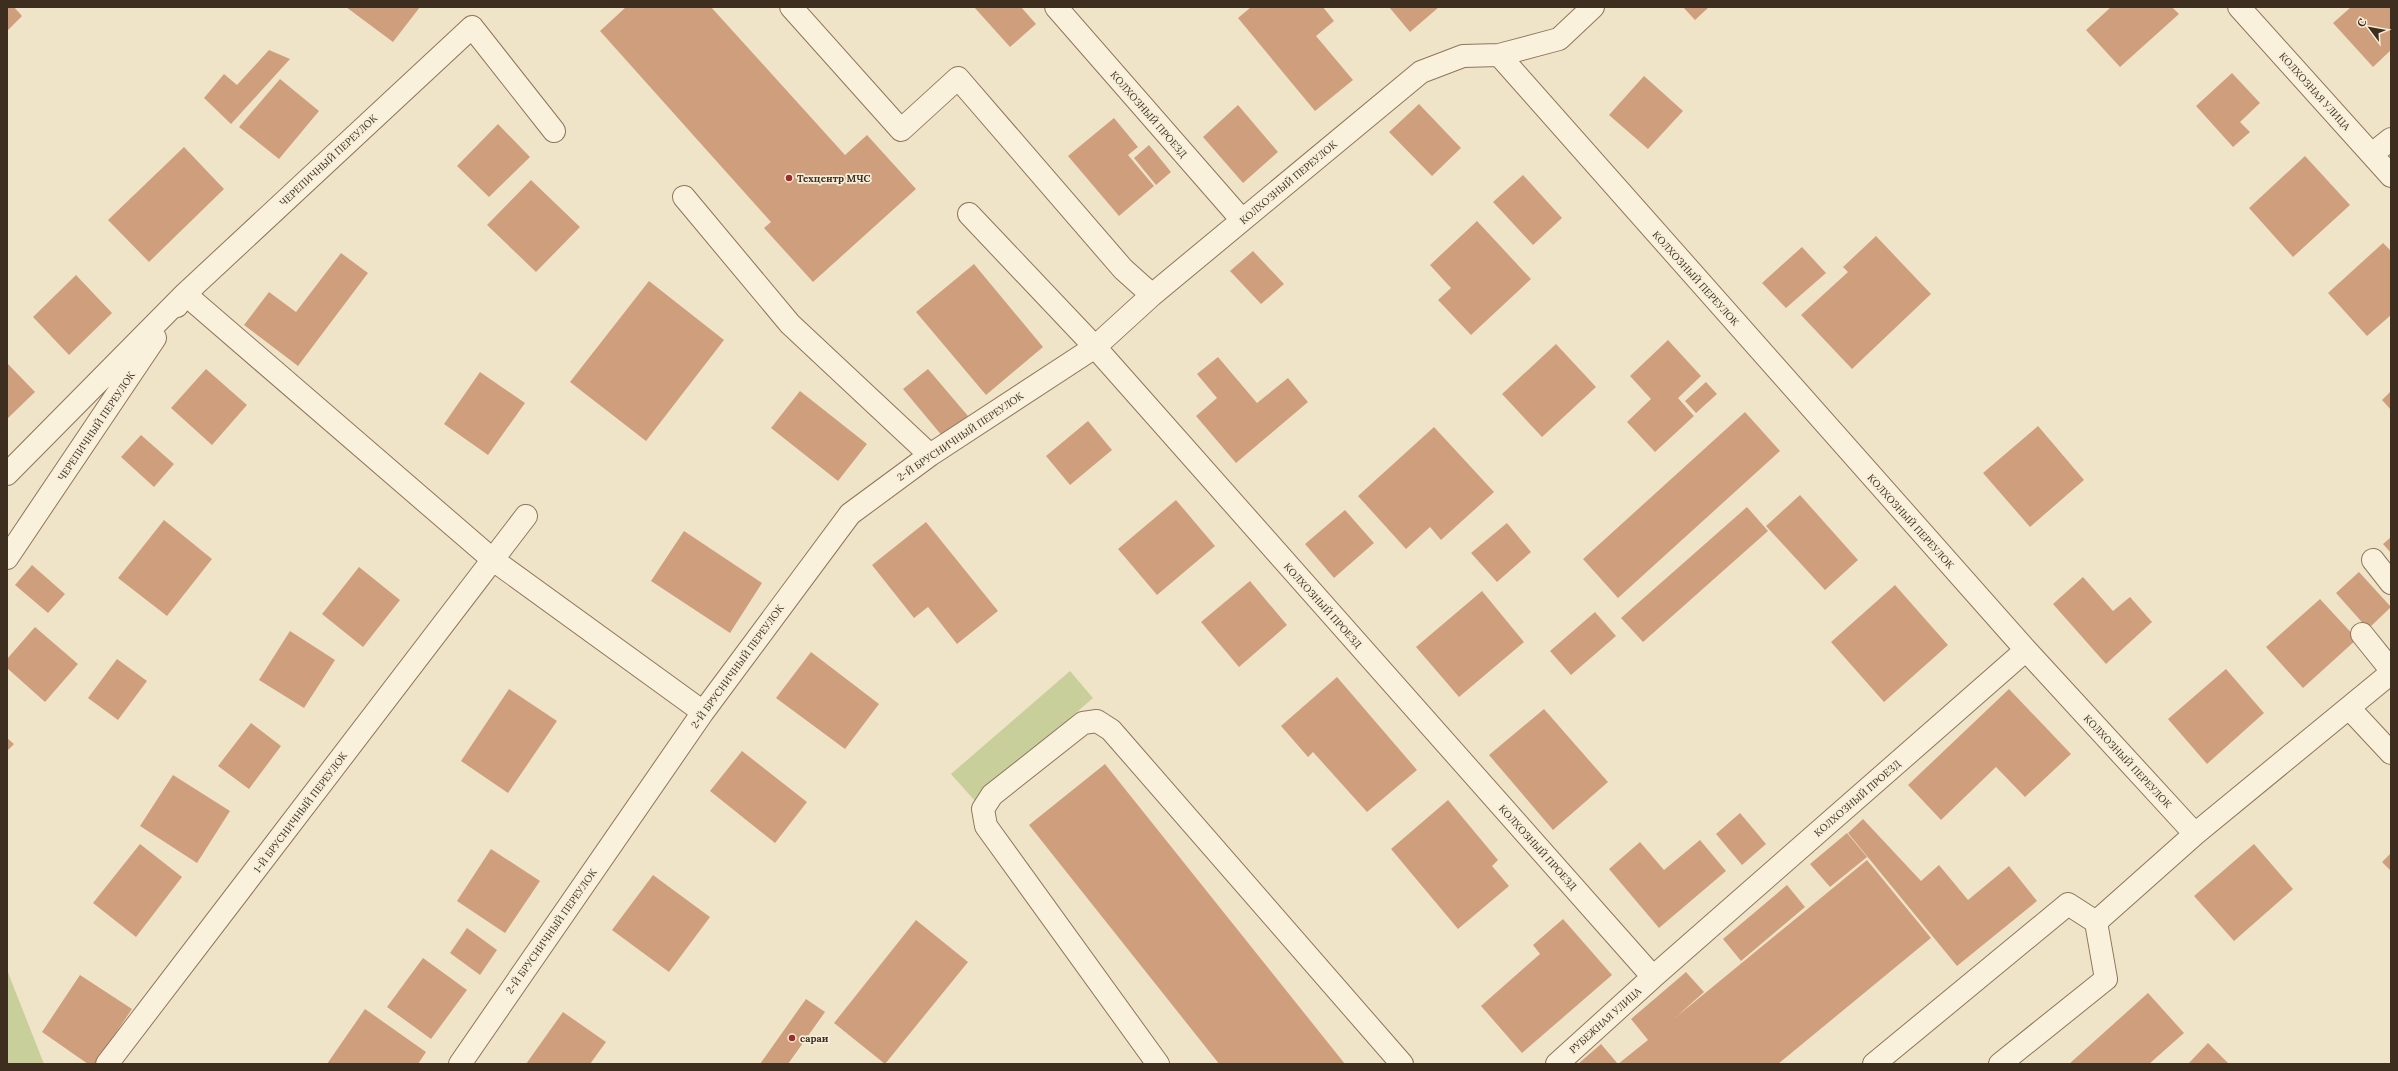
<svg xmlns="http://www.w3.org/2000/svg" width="2398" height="1071" font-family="Lora,serif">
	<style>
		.green { fill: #c9cf9b }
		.building { fill: #cf9f7d }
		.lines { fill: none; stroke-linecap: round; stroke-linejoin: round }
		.minor-casing { stroke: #8d765c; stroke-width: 24 }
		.minor { stroke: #faf1dc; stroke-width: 22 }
		.poi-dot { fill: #9e2a2b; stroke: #f7eed8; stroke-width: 1.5 }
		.labels { text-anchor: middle; stroke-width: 3.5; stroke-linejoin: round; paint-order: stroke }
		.street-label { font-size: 10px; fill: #3d2e20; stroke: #f7eed8 }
		.poi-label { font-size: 10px; font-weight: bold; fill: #3d2e20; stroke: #f7eed8; text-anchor: start }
	</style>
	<rect width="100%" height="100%" fill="#f0e4c8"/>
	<path class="green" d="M1070,671l23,27 -118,103 -24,-27z
		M7,970l37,94h-37z"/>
	<path class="building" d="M7,7h7l8,9 -15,15z
		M346,7h74l-27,35z
		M626,7h85l134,148 22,-20 49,54 -103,93 -49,-54 7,-6 -171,-191z
		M974,7h47l15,17 -26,23z
		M1251,7h72l11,14 -18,15 37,44 -38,31 -77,-93z
		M1389,7h50l-29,25z
		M1683,7h26l-14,13z
		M2111,7h61l7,7 -59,53 -34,-37z
		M2351,7h40v43l-18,17 -40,-44z
		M269,50l21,9 -59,65 -27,-26 20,-24 13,11z
		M2232,73l28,30 -20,19 10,10 -17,15 -37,-41z
		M1644,76l39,35 -35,38 -39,-34z
		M280,79l39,32 -40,48 -40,-32z
		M1419,104l42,44 -29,28 -43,-44z
		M1238,105l40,47 -35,31 -40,-46z
		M1114,118l24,29 -10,8 26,31 -35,30 -51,-60z
		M498,124l32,33 -41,40 -32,-31z
		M1149,145l22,27 -15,13 -22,-27z
		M184,147l40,42 -75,73 -41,-42z
		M2305,156l45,49 -57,52 -44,-49z
		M1523,175l39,43 -29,27 -40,-43z
		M531,180l49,47 -44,45 -49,-47z
		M1477,221l54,58 -60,56 -33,-35 13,-12 -21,-23z
		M1876,236l55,58 -79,75 -51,-54 47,-43 -5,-5z
		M2383,243l8,8v64l-24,21 -39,-43z
		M1802,247l24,26 -40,35 -24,-25z
		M1253,251l31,33 -23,20 -31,-33z
		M341,253l27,20 -70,93 -54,-41 25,-33 27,20z
		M974,264l69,83 -57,48 -70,-83z
		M76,275l36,38 -43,42 -36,-38z
		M649,281l75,59 -78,101 -76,-59z
		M1668,340l33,36 -23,22 16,18 -39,36 -28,-30 24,-23 -21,-23z
		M1556,344l40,43 -54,50 -40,-43z
		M1218,357l39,46 31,-25 20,24 -72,61 -40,-47 21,-18 -20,-24z
		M7,363l28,29 -28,27z
		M206,369l41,36 -35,40 -41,-37z
		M928,369l40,47 -25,21 -40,-48z
		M480,372l45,31 -37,52 -44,-31z
		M1706,382l11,12 -21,19 -11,-12z
		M800,391l67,53 -29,37 -67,-53z
		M2391,391v19l-9,-10z
		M1745,412l35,39 -162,147 -35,-39z
		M1088,421l24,29 -42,35 -24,-29z
		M2038,426l46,54 -54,47 -47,-54z
		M1434,427l60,65 -53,48 -11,-13 -24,22 -48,-53z
		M141,435l33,29 -20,23 -33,-30z
		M1800,495l58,65 -33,30 -59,-64z
		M1176,500l39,46 -58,49 -39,-46z
		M1747,507l21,24 -125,111 -22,-24z
		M1345,510l29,33 -40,35 -29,-34z
		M164,520l48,39 -45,57 -49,-38z
		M926,522l72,89 -41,33 -29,-37 -14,11 -42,-53z
		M1507,523l24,29 -34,30 -26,-29z
		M684,531l78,52 -32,50 -79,-52z
		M2391,537v16l-8,-9z
		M32,565l33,29 -17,19 -33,-28z
		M359,567l41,33 -37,47 -41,-33z
		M2359,572l32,35 -23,22 -32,-36z
		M2083,577l30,34 17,-14 22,25 -46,42 -53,-60z
		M1250,581l37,44 -48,42 -38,-45z
		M1895,585l53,60 -64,57 -53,-60z
		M1482,591l42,51 -65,55 -43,-50z
		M2320,599l37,40 -54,49 -37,-41z
		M1595,612l21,24 -45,39 -21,-24z
		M35,627l43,37 -33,38 -38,-34v-9z
		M290,631l45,29 -31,48 -45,-28z
		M811,652l68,52 -34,45 -69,-51z
		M117,659l30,22 -29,39 -30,-22z
		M2226,669l38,44 -57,51 -39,-45z
		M1337,677l80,93 -50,42 -54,-60 -5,5 -27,-31z
		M509,689l48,32 -49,72 -47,-32z
		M2009,689l62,65 -46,43 -29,-30 -55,53 -33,-35z
		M1544,709l64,73 -55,48 -64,-75z
		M251,723l30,23 -32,43 -31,-23z
		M7,738l7,6 -7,7z
		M742,751l65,51 -32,41 -65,-52z
		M1105,764l240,300h-126l-3,-4 -187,-235z
		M173,775l57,36 -33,52 -57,-37z
		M1448,800l50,60 -6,6 17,20 -51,43 -67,-80z
		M1740,813l26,31 -24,21 -26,-31z
		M1863,819l58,62 18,-16 29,35 41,-34 28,35 -80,65 -109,-133z
		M1847,833l20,24 -37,30 -20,-23z
		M1700,840l26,31 -67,57 -50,-59 31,-27 24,28z
		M140,844l42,33 -46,60 -43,-34z
		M2254,844l39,45 -59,52 -40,-45z
		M491,849l49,32 -35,52 -48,-32z
		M2391,853v18l-9,-9z
		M1867,860l64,78 -153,126h-160l30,-24 -17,-21 55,-47 18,20 -28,25z
		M653,875l57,42 -41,55 -57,-42z
		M1787,885l18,22 -64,54 -18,-22z
		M1563,919l49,56 -90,78 -41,-47 59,-52 -7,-9z
		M916,920l52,42 -83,102 -51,-41z
		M467,928l30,22 -17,25 -30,-22z
		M423,958l44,32 -36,49 -44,-32z
		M80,975l52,34 -37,55h-7l-46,-32z
		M2148,993l36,40 -35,31h-80z
		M806,999l19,13 -37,52h-28z
		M365,1009l61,43 -8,12h-91z
		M563,1012l43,30 -16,22h-64z
		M2208,1043l21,21h-41z
		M1601,1044l17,20h-40z"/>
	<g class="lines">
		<defs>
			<path id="minor" d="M791,7l110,123 57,-52 165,191 29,26
				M1056,7l186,213
				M2239,7l152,169
				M1499,55l527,595 169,184 196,-161
				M2372,154l19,-15
				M684,197l106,127 140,131
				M969,214l126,133 558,630 373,-327
				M177,306l8,-12 287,-267 82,104
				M7,474l178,-180 307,265 211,153
				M7,558l148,-220
				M2373,560l18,23
				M2362,634l29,36
				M2349,708l42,45
				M2096,922l99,-88
				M107,1064l419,-548
				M460,1064l243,-352 147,-198 80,-59 165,-108 57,-52 269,-223 42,-16 36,-1 60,-16 34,-32
				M1158,1064l-172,-238 -3,-17 9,-14 91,-72 14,-2 14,9 291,334
				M1557,1064l96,-87
				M1874,1064l194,-160 28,18 10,57 -106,85"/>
		</defs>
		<use href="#minor" class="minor-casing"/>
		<use href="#minor" class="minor"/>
	</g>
	<g class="poi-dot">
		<circle cx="789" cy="178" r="4"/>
		<circle cx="792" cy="1038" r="4"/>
	</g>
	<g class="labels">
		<g class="street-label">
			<text transform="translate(2315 91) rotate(48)" y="4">КОЛХОЗНАЯ УЛИЦА</text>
			<text transform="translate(1149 114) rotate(49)" y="4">КОЛХОЗНЫЙ ПРОЕЗД</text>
			<text transform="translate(328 160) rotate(-43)" y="4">ЧЕРЕПИЧНЫЙ ПЕРЕУЛОК</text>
			<text transform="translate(1288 182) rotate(-40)" y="4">КОЛХОЗНЫЙ ПЕРЕУЛОК</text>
			<text transform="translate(1696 278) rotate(48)" y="4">КОЛХОЗНЫЙ ПЕРЕУЛОК</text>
			<text transform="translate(96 426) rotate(-56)" y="4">ЧЕРЕПИЧНЫЙ ПЕРЕУЛОК</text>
			<text transform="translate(960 436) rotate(-34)" y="4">2-Й БРУСНИЧНЫЙ ПЕРЕУЛОК</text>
			<text transform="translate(1911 521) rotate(48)" y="4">КОЛХОЗНЫЙ ПЕРЕУЛОК</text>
			<text transform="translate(1323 605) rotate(48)" y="4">КОЛХОЗНЫЙ ПРОЕЗД</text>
			<text transform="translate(737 666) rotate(-54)" y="4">2-Й БРУСНИЧНЫЙ ПЕРЕУЛОК</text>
			<text transform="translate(2128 761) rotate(47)" y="4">КОЛХОЗНЫЙ ПЕРЕУЛОК</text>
			<text transform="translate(1857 798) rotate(-41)" y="4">КОЛХОЗНЫЙ ПРОЕЗД</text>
			<text transform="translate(300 812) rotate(-53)" y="4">1-Й БРУСНИЧНЫЙ ПЕРЕУЛОК</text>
			<text transform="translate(1538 847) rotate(48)" y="4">КОЛХОЗНЫЙ ПРОЕЗД</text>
			<text transform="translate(551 931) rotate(-55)" y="4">2-Й БРУСНИЧНЫЙ ПЕРЕУЛОК</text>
			<text transform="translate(1605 1020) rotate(-42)" y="4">РУБЕЖНАЯ УЛИЦА</text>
		</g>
		<g class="poi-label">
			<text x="797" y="182">Техцентр МЧС</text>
			<text x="800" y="1042">сараи</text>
		</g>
	</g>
	<rect width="2398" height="1071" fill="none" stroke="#3d2e20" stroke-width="16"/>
	<g transform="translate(2370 28) rotate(302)" stroke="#f7eed8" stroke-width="3" paint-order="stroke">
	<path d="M0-3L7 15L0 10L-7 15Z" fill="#3d2e20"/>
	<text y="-6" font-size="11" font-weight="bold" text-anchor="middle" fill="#3d2e20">С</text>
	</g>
</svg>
